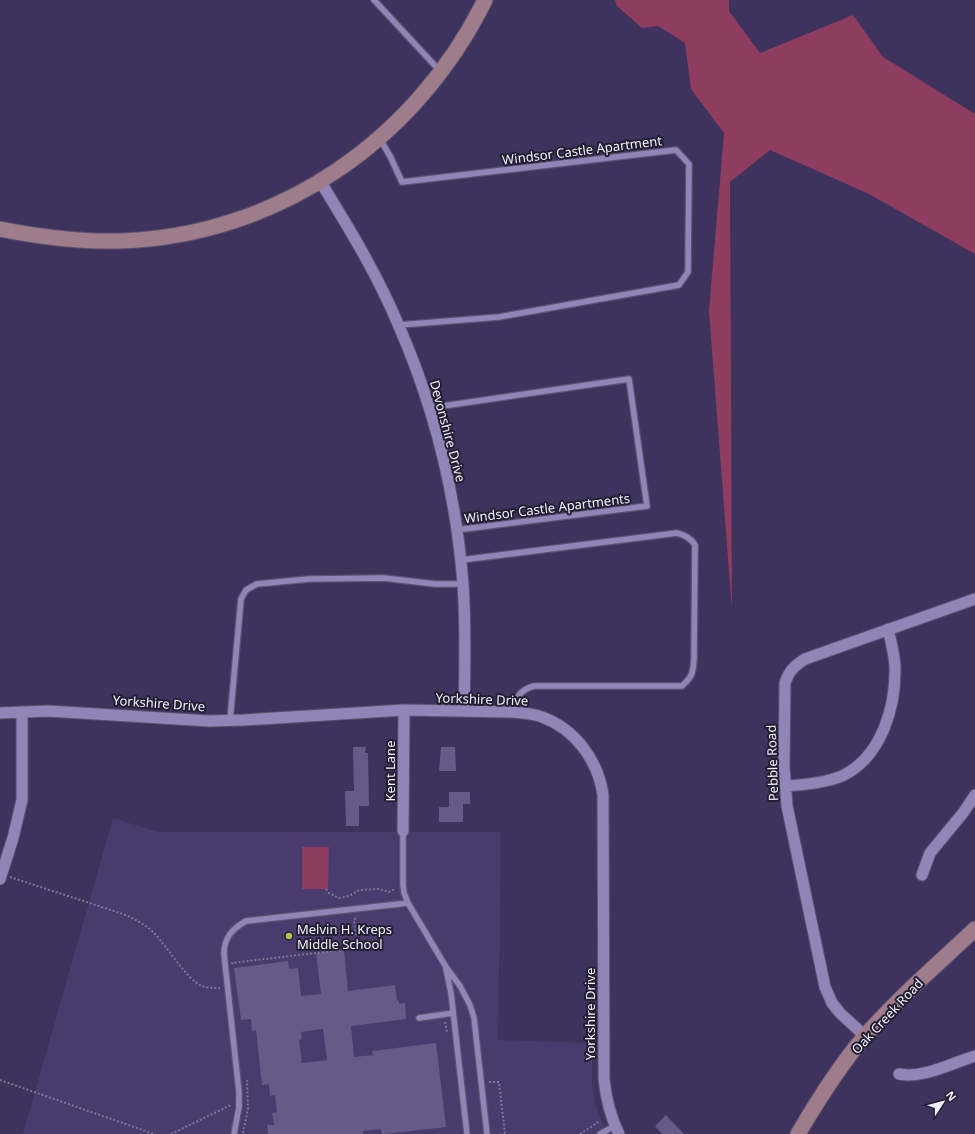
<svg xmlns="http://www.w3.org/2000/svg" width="975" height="1134" font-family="'Noto Sans',sans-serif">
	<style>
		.built { fill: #493b6d }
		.green { fill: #8f3c61 }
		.building { fill: #655a88; fill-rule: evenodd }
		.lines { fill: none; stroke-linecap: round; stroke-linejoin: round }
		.lane-casing { stroke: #5b5172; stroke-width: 8 }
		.street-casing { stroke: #5b5172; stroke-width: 13 }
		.secondary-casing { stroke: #5b5172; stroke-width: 17 }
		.path { stroke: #7e7697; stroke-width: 2; stroke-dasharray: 2 2; stroke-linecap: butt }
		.lane { stroke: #9085b6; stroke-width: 5.5 }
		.street { stroke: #9085b6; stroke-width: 11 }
		.secondary { stroke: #9e7c8a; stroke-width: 15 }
		.poi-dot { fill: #b5c249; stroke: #231f32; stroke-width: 1.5 }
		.labels { text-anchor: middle; stroke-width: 4; stroke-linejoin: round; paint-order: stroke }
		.street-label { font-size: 13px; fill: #f2efff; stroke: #231f32 }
		.poi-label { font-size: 13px; fill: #f2efff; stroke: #231f32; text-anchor: start }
	</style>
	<rect width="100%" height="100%" fill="#3e335d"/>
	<path class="built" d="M113,818l45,14h343l-3,208 94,3v43l4,20 11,28h-584z"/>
	<path class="green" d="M615,0h114v11l31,42 93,-38 30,42 92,57v140l-106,-60 -99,-44 -40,32 2,428 -23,-299 15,-178 -33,-44 -6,-46 -27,-17 -16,2 -25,-22z
		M302,847h27l-1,42h-26z"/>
	<path class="building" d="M353,747h13l-1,6h3l1,53h-10v20h-13l-1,-35h9z
		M441,747h14l1,24h-17z
		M449,792h21v12h-7v18h-24v-15h10z
		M344,950l4,41 47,-6 2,16 2,-1v4l6,-1 1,16 -55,7 3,31 19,-2 -1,-4 64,-8 10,84 -62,7h-2l-1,-5 -18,2v3h-95l-1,-9h7l-2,-12 5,-1 -2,-17 -5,1 -1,-12 -7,1 -6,-55 -4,1 -1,-12 -10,1 -7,-52 54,-7 1,8 9,-1 3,28 20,-2 -5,-41zM323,1029l4,31 -25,3 -3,-23 3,-1 -1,-7z
		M666,1115l18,19h-22l-7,-8z"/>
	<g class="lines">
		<defs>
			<path id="lane" d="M374,0l66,71
				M380,139l10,17 12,26 274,-32 13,14 -1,108 -9,13 -180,32 -100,8
				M429,408l200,-29 18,127 -191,24
				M461,560l216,-27c8,2 14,5 18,12l-1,113c-1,15 -1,18 -12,28h-148c-15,4 -17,12 -23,26
				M230,720l11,-121 5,-9 11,-6 52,-5 75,-1 51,6h28
				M403,831v54l1,8 4,10 38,64 14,19 10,19 4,13 13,116
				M446,969l5,24 16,141
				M419,1018l34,-5
				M234,1134l5,-27v-15l-15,-138c0,-16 8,-25 22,-33l162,-18
				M600,1134l15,-8"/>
			<path id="street" d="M320,181c29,47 57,93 78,143 36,82 58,171 65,260 3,42 2,84 1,126
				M0,713l48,-2 161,10 35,-1 160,-10 107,2c11,1 21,1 31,5 33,12 56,43 61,78l1,284c2,20 6,37 15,55
				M785,786c18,-1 40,-3 57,-10 40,-19 54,-70 53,-110 -1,-13 -4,-25 -7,-37
				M403,831l1,-121
				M922,875l8,-22 33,-40 12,-18
				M0,879l13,-41 9,-38v-88
				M865,1036l-25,-23 -8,-10 -7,-16 -38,-181 -3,-39 1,-84c4,-12 9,-17 20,-24l170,-60
				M899,1074c24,5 53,-11 76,-18"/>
			<path id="secondary" d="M0,229c41,8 78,13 120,12 158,-5 296,-101 365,-241
				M798,1134c20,-34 41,-68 67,-98 34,-39 73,-72 110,-107"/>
		</defs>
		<use href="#lane" class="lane-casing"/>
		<use href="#street" class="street-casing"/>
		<use href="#secondary" class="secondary-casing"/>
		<path class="path" d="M10,877l116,38c10,5 20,10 28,18 13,13 33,47 48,53 6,2 12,2 18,2
			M326,889l3,4 10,5 10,-2 10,-6 20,-1 10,3 6,-3
			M233,964l-1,-1 125,-15 -3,-28 3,-4
			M445,1022l2,10
			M0,1080l154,54
			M489,1082h10l6,52
			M243,1133l5,-24 -1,-29
			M171,1134l60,-29
			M580,1134l20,-13"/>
		<use href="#lane" class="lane"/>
		<use href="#street" class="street"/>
		<use href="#secondary" class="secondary"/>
	</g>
	<circle class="poi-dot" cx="289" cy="936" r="4"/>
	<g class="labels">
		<g class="street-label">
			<text transform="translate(582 150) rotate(-7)" y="5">Windsor Castle Apartment</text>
			<text transform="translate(448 431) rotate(75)" y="5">Devonshire Drive</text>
			<text transform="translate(547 508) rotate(-7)" y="5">Windsor Castle Apartments</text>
			<text transform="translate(482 699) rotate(2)" y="5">Yorkshire Drive</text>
			<text transform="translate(159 703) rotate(4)" y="5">Yorkshire Drive</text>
			<text transform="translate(772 763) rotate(-92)" y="5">Pebble Road</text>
			<text transform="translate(390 771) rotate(-90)" y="5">Kent Lane</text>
			<text transform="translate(590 1014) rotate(-90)" y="5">Yorkshire Drive</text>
			<text transform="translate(887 1016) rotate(-47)" y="5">Oak Creek Road</text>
		</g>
		<g class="poi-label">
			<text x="297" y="934">Melvin H. Kreps<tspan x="297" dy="15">Middle School</tspan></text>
		</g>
	</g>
	<g transform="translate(943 1102) rotate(54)" stroke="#231f32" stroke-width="3" paint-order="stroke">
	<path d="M0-3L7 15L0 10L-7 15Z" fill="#f2efff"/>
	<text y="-6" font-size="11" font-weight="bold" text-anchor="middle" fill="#f2efff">N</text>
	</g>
</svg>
